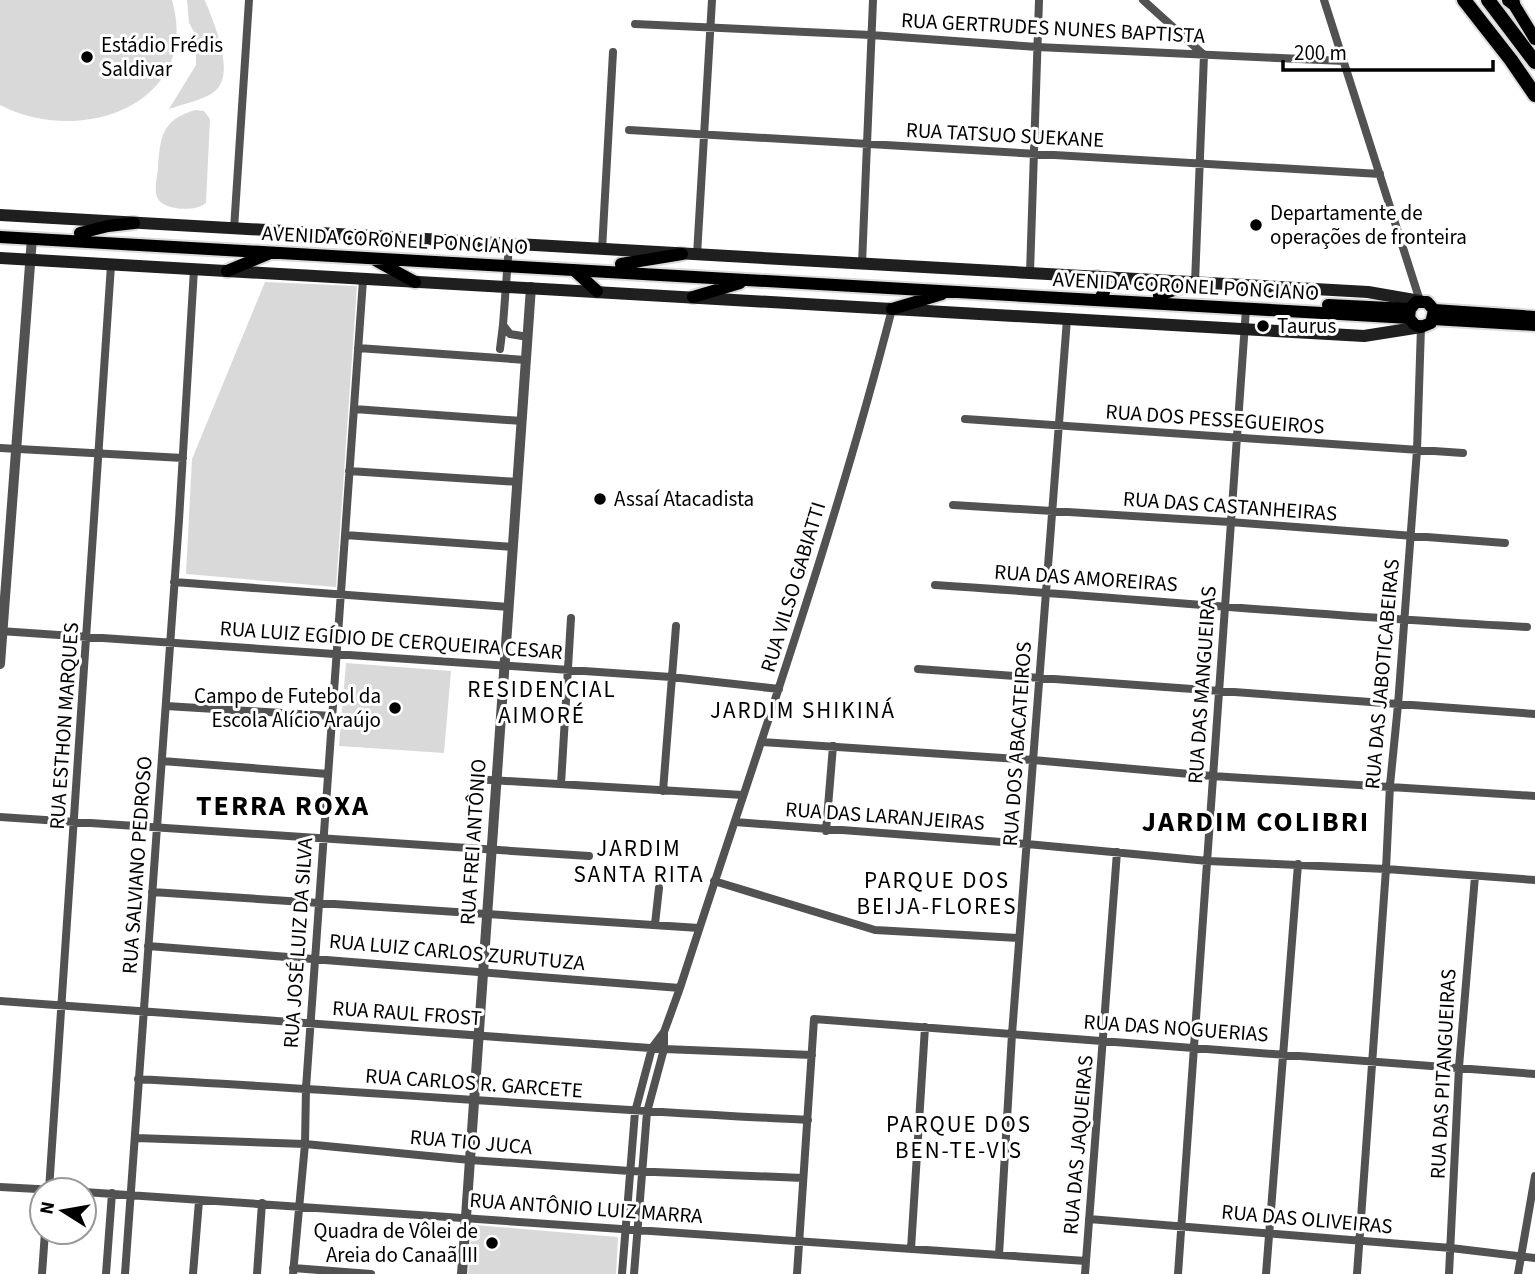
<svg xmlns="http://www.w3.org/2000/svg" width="1535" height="1274" font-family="'Source Sans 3',sans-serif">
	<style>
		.green { fill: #d9d9d9 }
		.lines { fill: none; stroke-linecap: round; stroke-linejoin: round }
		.primary-casing { stroke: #dbdbdb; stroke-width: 16 }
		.trunk-casing { stroke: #dbdbdb; stroke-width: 18 }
		.minor { stroke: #525252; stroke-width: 8 }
		.tertiary { stroke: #525252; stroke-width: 10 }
		.secondary { stroke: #1f1f1f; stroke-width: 12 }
		.primary { stroke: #000; stroke-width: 12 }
		.trunk { stroke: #000; stroke-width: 14 }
		.poi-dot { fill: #000; stroke: #fff; stroke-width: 2.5 }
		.labels { text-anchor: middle; stroke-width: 6; stroke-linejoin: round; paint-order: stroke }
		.street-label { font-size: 21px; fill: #000; stroke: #fff }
		.poi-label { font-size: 21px; fill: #000; stroke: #fff; text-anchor: start }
		.neighbourhood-label { font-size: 23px; letter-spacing: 2px; fill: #000; stroke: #fff }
		.district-label { font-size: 28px; font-weight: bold; letter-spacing: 2px; fill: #000; stroke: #fff }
	</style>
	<rect width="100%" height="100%" fill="#fff"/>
	<path class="green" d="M0,0h172c30,105 -93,147 -172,105z
		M187,0h17l2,3c8,20 30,71 9,88 -11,9 -32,13 -46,18l27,-44v-30l-7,-12z
		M195,110l9,1 6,8 -4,84c-9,9 -44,8 -49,-6 -3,-8 0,-20 1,-28 2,-31 3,-49 37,-59z
		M265,282l92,4 -21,301 -150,-13 6,-115z
		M346,663l105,8 -7,82 -105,-7z
		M474,1225l143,12 1,1 -2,36h-148l4,-47z"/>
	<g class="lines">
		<defs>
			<path id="primary" d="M1513,3l22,36
				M80,233l28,-7 26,-3
				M0,237l1409,81 5,6 7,3 10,-4 3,-13 -7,-8h-11l-6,7 -1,9
				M375,260l40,22
				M621,264l61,-10
				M574,270l23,21
				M227,271l41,-17
				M1097,277l7,15 -5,8
				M1159,295l36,-12
				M693,297l47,-14
				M1328,305l82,4
				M892,309l50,-15
				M1434,310l101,7
				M1433,319l102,6"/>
			<path id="trunk" d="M1464,0l47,60 24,35
				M1488,0l47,62
				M1509,0l4,3"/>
		</defs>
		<use href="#primary" class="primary-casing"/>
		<use href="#trunk" class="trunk-casing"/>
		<path class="minor" d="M1143,0l61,55 -9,228
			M1324,0l96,301
			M635,24l236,11 166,12 307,14
			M629,130l751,44
			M234,229l15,-229
			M509,245l-6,80 7,9 18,3
			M602,250l11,-198
			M697,255l15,-255
			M862,264l11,-264
			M1030,273l9,-273
			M358,348l168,12
			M500,349l3,-24
			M354,409l168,12
			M965,419l498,34
			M0,448l183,10
			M349,471l169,11
			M953,505l277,17 275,21
			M345,535l168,12
			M174,582l335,25
			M935,585c197,13 394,32 592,42
			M0,631l671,46 108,12
			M918,669l617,45
			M166,706l166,10
			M761,742l272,18 179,16 323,20
			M162,761l166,13
			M474,779l269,16
			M561,784l10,-166
			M663,791l13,-165
			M0,817l589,39
			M735,822l292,22 181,17 178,8 149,11
			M826,831l7,-85
			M714,881l161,49 144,8
			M152,892l547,36
			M655,924l4,-36
			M148,946l532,42
			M0,1001l664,48 148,6
			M138,1079c224,12 446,30 670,41
			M136,1138l169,6 165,16 160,11 173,7
			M0,1187l56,3
			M49,1190l62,-925
			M84,1192l1002,69
			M1089,1219l362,29 84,10
			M911,1249l14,-222
			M999,1255l13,-221 55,-715
			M293,1268l78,6
			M42,1274l3,-42
			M106,1274l6,-81
			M125,1274l54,-754 15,-251
			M193,1274l6,-73
			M257,1274l5,-71
			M293,1274l12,-130 1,-56 57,-808
			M622,1274l13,-162 17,-64 12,-16 16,-44c73,-226 153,-449 212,-679
			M634,1274l13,-162 17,-63v-17
			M797,1274l17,-255 721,55
			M1085,1274l32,-422
			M1178,1274l68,-965
			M1266,1274l32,-410
			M1357,1274l29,-405 4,-84 8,-80 19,-255 4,-123
			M1449,1274l10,-207 16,-191
			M1518,1274l17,-98"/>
		<path class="tertiary" d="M0,664l32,-426
			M462,1274l69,-987"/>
		<path class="secondary" d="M0,215l1368,77 52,9
			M0,258l1364,78 57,-9"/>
		<use href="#primary" class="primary"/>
		<use href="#trunk" class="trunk"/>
	</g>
	<g class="poi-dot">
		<circle cx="87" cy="57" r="7"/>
		<circle cx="1256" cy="225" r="7"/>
		<circle cx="1263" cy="326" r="7"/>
		<circle cx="600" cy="499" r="7"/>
		<circle cx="395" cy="708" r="7"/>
		<circle cx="492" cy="1243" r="7"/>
	</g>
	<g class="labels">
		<g class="street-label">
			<text transform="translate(1053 28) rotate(3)" y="7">RUA GERTRUDES NUNES BAPTISTA</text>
			<text transform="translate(1005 135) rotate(3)" y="7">RUA TATSUO SUEKANE</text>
			<text transform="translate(395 240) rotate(3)" y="7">AVENIDA CORONEL PONCIANO</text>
			<text transform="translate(1186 286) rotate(3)" y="7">AVENIDA CORONEL PONCIANO</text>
			<text transform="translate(1215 419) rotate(4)" y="7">RUA DOS PESSEGUEIROS</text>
			<text transform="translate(1230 506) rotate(4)" y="7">RUA DAS CASTANHEIRAS</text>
			<text transform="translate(1086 578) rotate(4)" y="7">RUA DAS AMOREIRAS</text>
			<text transform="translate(793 587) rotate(-73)" y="7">RUA VILSO GABIATTI</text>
			<text transform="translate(391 640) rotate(4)" y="7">RUA LUIZ EGÍDIO DE CERQUEIRA CESAR</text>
			<text transform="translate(1382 674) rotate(-85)" y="7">RUA DAS JABOTICABEIRAS</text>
			<text transform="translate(1202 685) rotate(-86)" y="7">RUA DAS MANGUEIRAS</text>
			<text transform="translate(64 726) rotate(-86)" y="7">RUA ESTHON MARQUES</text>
			<text transform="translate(1017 744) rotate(-86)" y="7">RUA DOS ABACATEIROS</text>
			<text transform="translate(885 816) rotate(4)" y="7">RUA DAS LARANJEIRAS</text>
			<text transform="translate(473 842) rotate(-86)" y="7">RUA FREI ANTÔNIO</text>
			<text transform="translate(137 865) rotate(-86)" y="7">RUA SALVIANO PEDROSO</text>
			<text transform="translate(298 943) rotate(-86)" y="7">RUA JOSÉ LUIZ DA SILVA</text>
			<text transform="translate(457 952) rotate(5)" y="7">RUA LUIZ CARLOS ZURUTUZA</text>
			<text transform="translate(407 1013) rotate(4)" y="7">RUA RAUL FROST</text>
			<text transform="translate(1176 1028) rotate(4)" y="7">RUA DAS NOGUERIAS</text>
			<text transform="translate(1443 1074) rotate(-87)" y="7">RUA DAS PITANGUEIRAS</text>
			<text transform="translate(474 1083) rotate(4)" y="7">RUA CARLOS R. GARCETE</text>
			<text transform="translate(471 1142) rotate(5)" y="7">RUA TIO JUCA</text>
			<text transform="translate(1078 1145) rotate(-85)" y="7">RUA DAS JAQUEIRAS</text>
			<text transform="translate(586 1208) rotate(4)" y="7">RUA ANTÔNIO LUIZ MARRA</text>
			<text transform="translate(1307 1219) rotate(5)" y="7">RUA DAS OLIVEIRAS</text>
		</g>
		<g class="poi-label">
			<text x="101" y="52">Estádio Frédis<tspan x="101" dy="24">Saldivar</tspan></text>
			<text x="1270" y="220">Departamente de<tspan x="1270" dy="24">operações de fronteira</tspan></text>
			<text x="1277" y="333">Taurus</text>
			<text x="614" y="506">Assaí Atacadista</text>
			<text x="381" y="703" text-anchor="end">Campo de Futebol da<tspan x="381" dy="24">Escola Alício Araújo</tspan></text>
			<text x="478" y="1238" text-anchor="end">Quadra de Vôlei de<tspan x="478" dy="24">Areia do Canaã III</tspan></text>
		</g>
		<g class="neighbourhood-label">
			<text x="542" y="697">RESIDENCIAL<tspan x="542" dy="26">AIMORÉ</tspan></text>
			<text x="803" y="718">JARDIM SHIKINÁ</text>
			<text x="639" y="856">JARDIM<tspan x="639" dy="26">SANTA RITA</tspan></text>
			<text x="937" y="888">PARQUE DOS<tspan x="937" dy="26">BEIJA-FLORES</tspan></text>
			<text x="959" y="1132">PARQUE DOS<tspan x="959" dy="26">BEN-TE-VIS</tspan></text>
		</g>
		<g class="district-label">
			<text x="283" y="815">TERRA ROXA</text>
			<text x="1256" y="831">JARDIM COLIBRI</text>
		</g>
	</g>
	<g transform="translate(63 1211) rotate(281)"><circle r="33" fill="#ffffff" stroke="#999999" stroke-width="2"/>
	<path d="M0-5L12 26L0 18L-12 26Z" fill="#000000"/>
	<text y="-10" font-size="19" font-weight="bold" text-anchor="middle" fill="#000000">N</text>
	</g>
	<path d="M1283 60v10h210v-10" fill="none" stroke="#000000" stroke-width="3.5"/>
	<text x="1294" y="60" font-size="21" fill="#000000" stroke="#ffffff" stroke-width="5" paint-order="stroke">200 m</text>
</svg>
